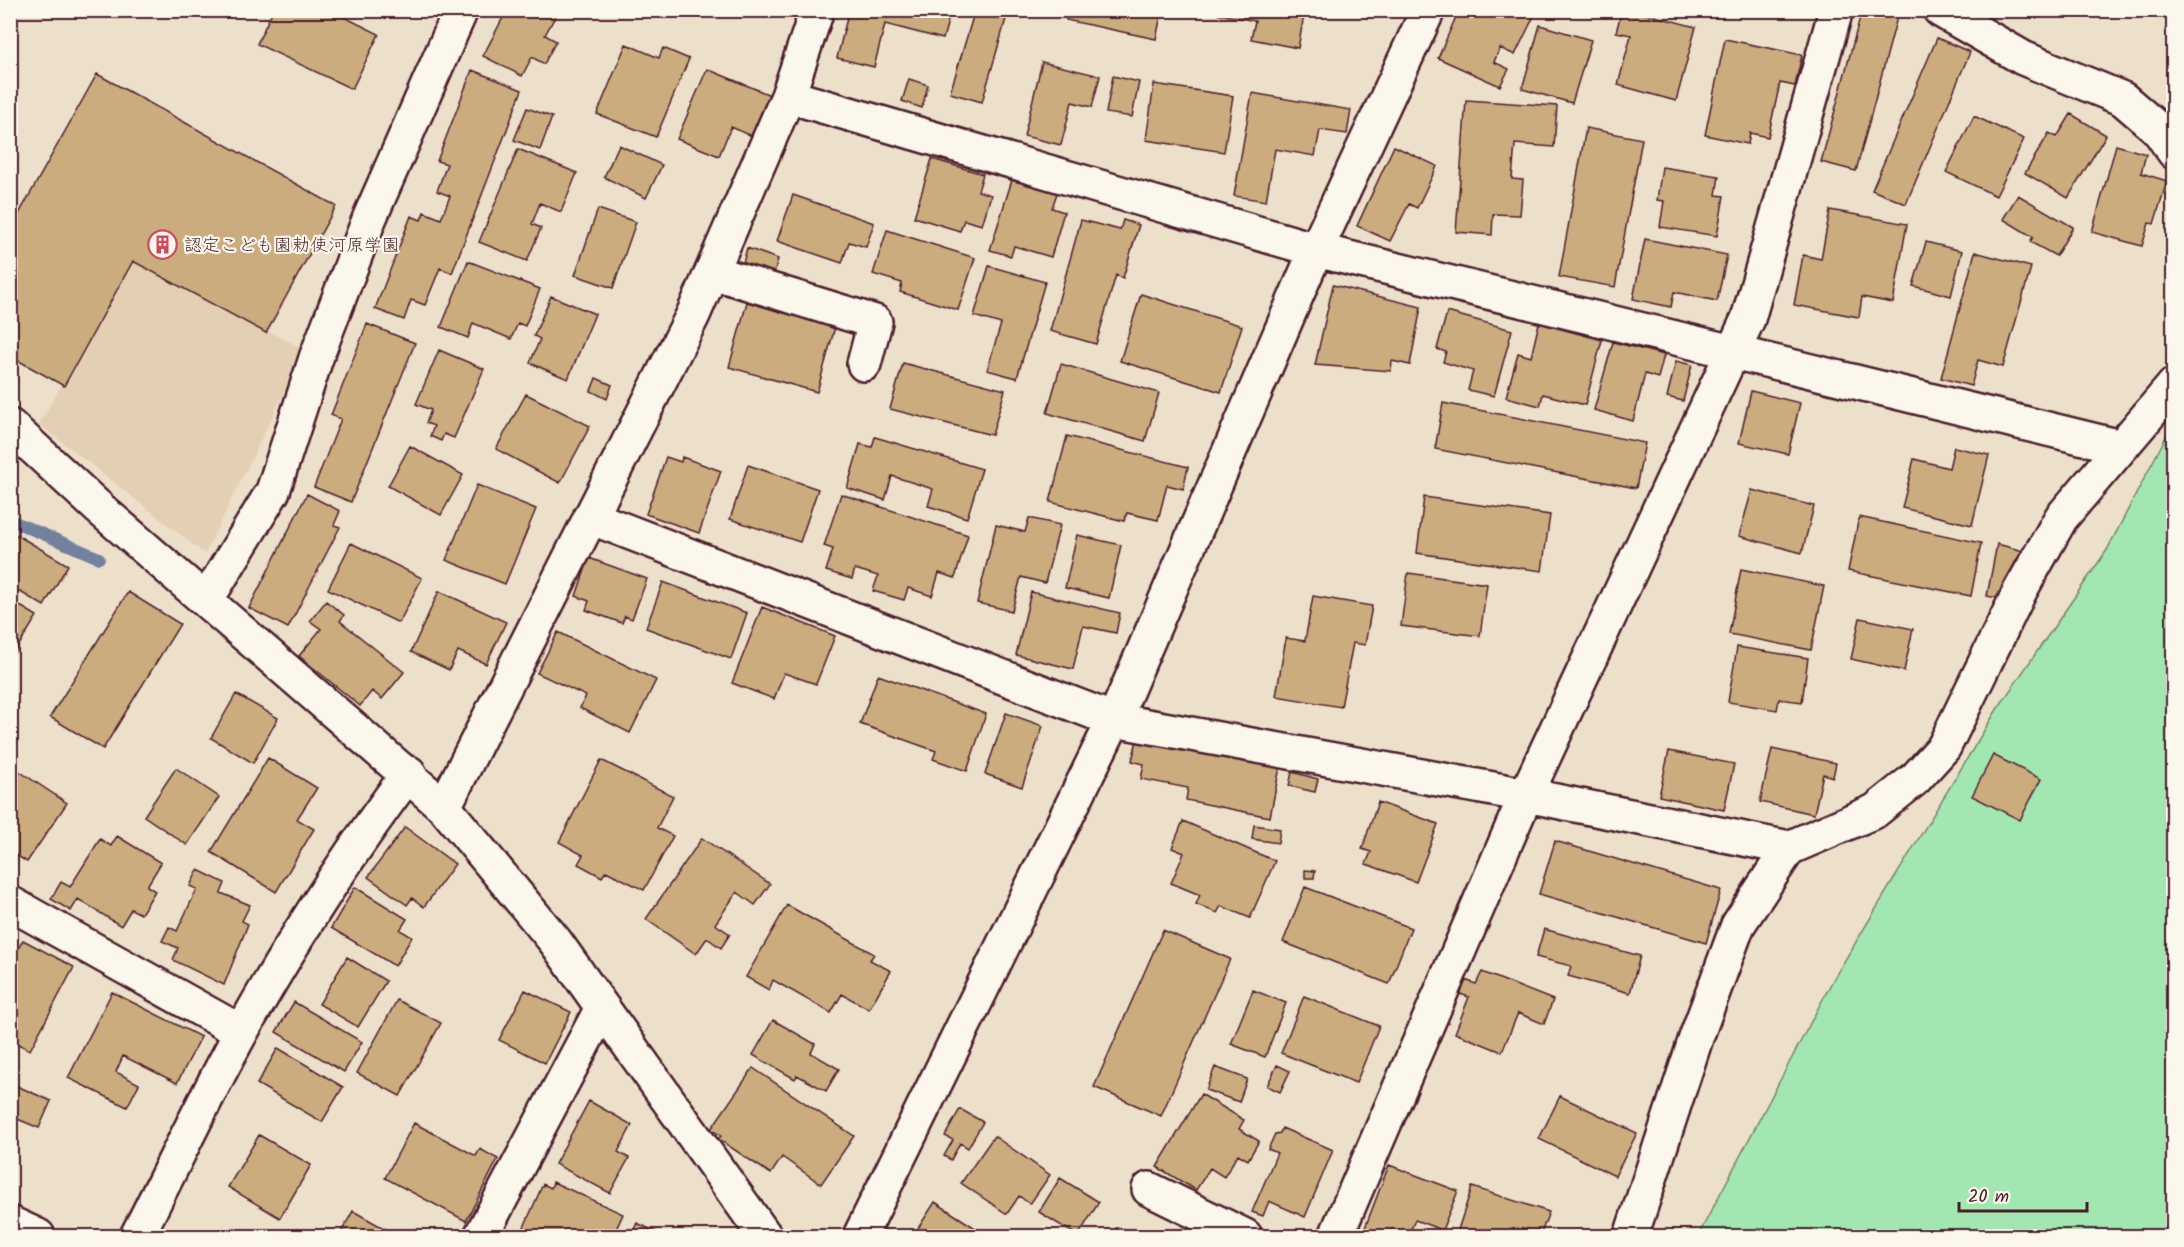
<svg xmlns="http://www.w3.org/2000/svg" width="2184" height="1247" font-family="Kalam,'Klee One',sans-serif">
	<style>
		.built { fill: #e3d0b4 }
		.green { fill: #a2e7b2; stroke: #76836e; stroke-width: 1.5 }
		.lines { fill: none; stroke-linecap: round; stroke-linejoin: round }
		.stream { stroke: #72819e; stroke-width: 12 }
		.building { fill: #cbac7f; stroke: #4a1f2b; stroke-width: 1.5 }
		.minor-casing { stroke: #4a1f2b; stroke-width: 38 }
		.minor { stroke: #fbf7ec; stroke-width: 33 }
		.labels { text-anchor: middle; stroke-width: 4.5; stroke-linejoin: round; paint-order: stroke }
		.poi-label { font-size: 18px; fill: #4a1f2b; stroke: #fbf7ec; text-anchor: start }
	</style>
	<rect width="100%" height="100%" fill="#ede0cb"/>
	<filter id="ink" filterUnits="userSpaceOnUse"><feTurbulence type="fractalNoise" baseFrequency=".0167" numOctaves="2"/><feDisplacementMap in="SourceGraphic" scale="12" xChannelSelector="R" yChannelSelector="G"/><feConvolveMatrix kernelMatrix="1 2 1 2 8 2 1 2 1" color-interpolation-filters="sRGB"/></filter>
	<g filter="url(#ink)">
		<path class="built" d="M133,261l172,89 -100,204 -166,-130z"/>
		<path class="green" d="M2173,423v813h-475l136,-258 162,-267 111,-161z"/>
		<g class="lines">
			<path class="stream" d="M10,520l89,38"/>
		</g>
		<path class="building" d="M273,10h57l49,24 -27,55 -95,-45z
			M507,10h41l8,5 -11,20 11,6 -12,23 -12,-7 -10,19 -39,-20z
			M849,10h102l-8,29 -58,-15 -11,43 -37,-9z
			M975,10l31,9 -24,83 -32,-9z
			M1068,10h104v3l-10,-2 -6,28 -90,-19z
			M1219,10h86l-7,38 -47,-9 4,-18 -37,-7z
			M1459,10l77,2 -21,43 -15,-7 -6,14 15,7 -9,17 -62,-28z
			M1622,10h25l-1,4 50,13 -20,74 -58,-16 13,-50 -15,-3z
			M1862,10h37l-43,161 -35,-9z
			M1540,25l51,15 -19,63 -50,-14z
			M1937,38l33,14 -64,152 -34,-14z
			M1725,39l77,16 -7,31 -15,-3 -12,54 -18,-4 -2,11 -43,-9z
			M626,44l33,14 4,-10 26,11 -33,78 -59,-23z
			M1042,62l58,14 -8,31 -20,-5 -11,43 -37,-9z
			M707,69l63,26 -18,41 -21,-9 -12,29 -42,-17z
			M472,70l50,20 -70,183 -12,-5 -15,37 -14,-5 -7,20 -29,-11 36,-93 10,4 3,-8 17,7 9,-23 -13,-5 10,-27 -10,-3z
			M97,74l239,132 -70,127 -133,-72 -69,125 -54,-30v-126z
			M1113,76l26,6 -7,35 -26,-4z
			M909,79l19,6 -6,23 -20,-7z
			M1154,84l79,12 -9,56 -78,-12z
			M1252,93l99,17 -4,24 -27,-4 -5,26 -40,-7 -9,52 -32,-5z
			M1466,100l91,6 -3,41 -39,-3 -3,35 11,1 -3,35 -27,-1 -1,21 -36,-3z
			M527,108l25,9 -12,33 -26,-10z
			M2071,114l35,21 -38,63 -43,-25 24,-40 8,4z
			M1974,116l50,23 -28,57 -50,-24z
			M1586,128l56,11 -27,148 -56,-10z
			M619,145l43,20 -16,33 -42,-21z
			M2116,145l30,9 -5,19 26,8 -13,43 -5,-1 -7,23 -50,-14z
			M1394,146l43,20 -20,42 -8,-4 -19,37 -33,-15z
			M518,149l59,24 -16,39 -21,-9 -8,21 9,4 -14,33 -48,-19z
			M932,159l51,15 -5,17 13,4 -9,30 -18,-5 -4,11 -46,-14z
			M1662,167l57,9 -3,19 8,1 -7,40 -57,-9 4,-26 -7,-1z
			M1012,180l45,13 -5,15 12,4 -13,45 -37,-11 -3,10 -21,-6z
			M793,195l81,28 -8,24 -17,-5 -7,21 -65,-22z
			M2018,195l55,32 -17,29 -26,-14 3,-5 -30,-18z
			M598,209l38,13 -23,66 -38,-13z
			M1830,210l77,14 -14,79 -31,-6 -3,20 -65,-12 9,-50 18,4z
			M1081,220l39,10 3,-10 16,5 -16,53 -7,-3 -20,69 -46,-13z
			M887,230l88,28 -17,52 -58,-18 2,-9 -29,-9z
			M1645,239l82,16 -10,46 -43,-9 -3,15 -38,-8z
			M1926,242l36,9 -11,45 -38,-10z
			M747,248l31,11 -4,15 -31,-11z
			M1975,252l56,15 -28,100 -25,-7 -7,26 -30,-8z
			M468,261l72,28 -15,37 -7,-3 -7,16 -38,-16 -5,15 -27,-11z
			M989,266l56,16 -28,96 -30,-8 14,-46 -27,-8z
			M1333,285l88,22 -11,58 -18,-4 -1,10 -76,-6z
			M1141,294l101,32 -21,66 -101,-31z
			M551,296l44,18 -27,65 -38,-16 10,-24 -6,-3z
			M747,302l88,25 -18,65 -88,-25z
			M1447,312l65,18 -18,66 -26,-6 5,-19 -30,-9 3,-10 -9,-3z
			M1539,323l63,17 -17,65 -42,-11 -3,12 -34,-9 12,-44 13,4z
			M367,324l48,19 -64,159 -37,-15 27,-68 -10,-4z
			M1613,342l51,13 -6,23 -13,-4 -12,47 -39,-11z
			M439,350l45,19 -30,69 -10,-4 -3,7 -11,-5 4,-10 -8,-3 5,-13 -15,-6z
			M1676,361l16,4 -9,36 -16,-4z
			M903,363l102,27 -13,45 -102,-26z
			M1061,364l98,29 -14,48 -98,-28z
			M596,378l16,7 -5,14 -16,-8z
			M1751,391l49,12 -12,51 -49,-11z
			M526,394l64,32 -30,57 -64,-34z
			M1443,403l202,40 -9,45 -201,-39z
			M1067,436l121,31 -5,22 -16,-4 -9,35 -31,-7 -3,8 -74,-19z
			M875,437l107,32 -15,49 -39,-12 5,-17 -41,-13 -7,24 -38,-12 13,-44 12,3z
			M410,446l53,29 -22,40 -53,-29z
			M1954,447l35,8 -17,70 -70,-17 12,-49 35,9z
			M666,457l15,5 1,-5 39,14 -22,62 -53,-19z
			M748,465l70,24 -18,53 -70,-23z
			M477,485l59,24 -31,75 -59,-24z
			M1752,490l62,16 -12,47 -63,-17z
			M307,494l33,17 -6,14 6,2 -52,101 -39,-20z
			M841,494l127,41 -13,43 -16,-5 -7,23 -24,-8 -4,12 -31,-9 5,-15 -23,-7 -3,10 -26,-8 7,-22 -9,-3z
			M1424,497l126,18 -8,56 -125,-18z
			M1859,517l122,26 -10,53 -123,-25z
			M1029,518l31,7 -15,58 -24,-6 -9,34 -35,-8 19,-78 29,7z
			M10,531l58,34 -24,41 -34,-20z
			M1077,535l44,10 -12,53 -44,-10z
			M351,543l71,35 -23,45 -71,-34z
			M1997,544l34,9 -21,48 -23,-5z
			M589,558l58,21 -15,40 -7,-3 -3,7 -36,-13 3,-9 -13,-5z
			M1741,569l83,17 -13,64 -82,-16z
			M1408,573l79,11 -7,52 -79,-10z
			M663,582l84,31 -16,46 -85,-31z
			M439,591l67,31 -20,42 -28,-13 -9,19 -38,-18z
			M128,592l52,32 -77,125 -53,-32z
			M1031,592l89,21 -4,20 -33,-7 -10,43 -57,-14z
			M1313,596l59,10 -7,39 -12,-2 -12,64 -65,-11 10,-58 19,3z
			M10,600l27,16 -24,39 -3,-2z
			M326,601l18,14 -4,6 64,51 -22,27 -10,-8 -12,15 -61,-50 22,-27 -11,-8z
			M762,607l73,29 -19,48 -32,-11 -10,26 -42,-16z
			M1860,618l53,11 -9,42 -53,-12z
			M558,632l98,48 -26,53 -50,-25 6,-12 -49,-23z
			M1737,647l71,11 -6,44 -23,-3 -2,11 -49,-8z
			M878,675l108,39 -19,57 -34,-12 3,-8 -76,-27z
			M236,694l42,24 -25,45 -42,-25z
			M1006,713l37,13 -21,61 -37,-13z
			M1137,740l143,27 -10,50 -84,-17 2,-12 -47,-9 3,-15 -12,-3z
			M1772,749l64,14 -3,14 -10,-3 -9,40 -54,-12z
			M1669,751l65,13 -10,46 -65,-14z
			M1993,755l48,24 -21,41 -48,-24z
			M268,758l49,30 -20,31 17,10 -38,63 -65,-40z
			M601,760l72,36 -16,32 16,8 -29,54 -38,-19 -4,6 -24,-13 5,-9 -24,-13z
			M10,765l57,38 -40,59 -16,-10 3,-7 -4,-2z
			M176,768l43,29 -32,48 -43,-29z
			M1292,772l26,7 -3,13 -26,-6z
			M1378,802l60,22 -22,58 -50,-18 5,-12 -9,-3z
			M1183,821l92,40 -25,57 -29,-12 -4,7 -21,-9 4,-9 -29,-12 13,-30 -12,-5z
			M1254,825l26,4 -2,14 -26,-4z
			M405,827l50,37 -31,43 -12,-9 -5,7 -39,-28z
			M117,836l44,27 -14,23 8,5 -14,23 -10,-5 -10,17 -43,-27 -7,12 -20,-12 10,-17 9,5 30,-48 11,7z
			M702,838l68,46 -15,21 -18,-13 -22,32 15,10 -9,14 -14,-10 -11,16 -50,-35z
			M1555,841l166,49 -15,53 -167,-49z
			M198,870l27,13 -4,10 29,12 -8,16 6,3 -24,61 -51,-25 5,-12 -16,-7 7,-14 8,4 20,-42 -7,-3z
			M1305,870l10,1 -1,7h-9z
			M355,887l52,32 -7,11 12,7 -17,29 -64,-38z
			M1305,887l106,41 -22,56 -106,-42z
			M787,905l87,49 -4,6 21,11 -22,38 -27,-15 -11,19 -58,-33 -4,10 -23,-13z
			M1544,929l96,27 -10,37 -62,-17 3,-10 -35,-9z
			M1163,930l67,29 -69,157 -67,-29z
			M23,940l51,27 -44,83 -20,-10v-77z
			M347,957l39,24 -28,46 -39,-23z
			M1482,972l71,28 -9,24 -26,-11 -16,39 -47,-19 14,-36 -9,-3 5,-14 11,4z
			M525,990l46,22 -26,51 -46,-23z
			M1253,990l33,13 -21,54 -34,-13z
			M112,992l89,45 -24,46 -54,-27 -7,16 23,12 -12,23 -59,-29z
			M1304,996l75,30 -23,57 -75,-30z
			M397,1000l44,23 -41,73 -43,-23z
			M294,1002l68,40 -18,30 -68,-40z
			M773,1020l42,24 -4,9 28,16 -13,22 -29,-16 -2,4 -42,-24z
			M278,1048l65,39 -21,35 -65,-38z
			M1277,1065l13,6 -10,21 -13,-6z
			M1215,1067l32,12 -8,23 -33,-12z
			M753,1068l101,68 -33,48 -39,-27 -11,17 -53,-35 3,-3 -10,-7z
			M10,1083l41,18 -12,27 -29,-12z
			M1201,1094l43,26 -5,9 20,12 -11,19 -10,-6 -14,23 -14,-9 -14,22 -39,-23z
			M1560,1096l77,37 -22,43 -76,-37z
			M589,1101l43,24 -14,27 11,6 -19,35 -55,-29z
			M960,1109l23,13 -15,26 -8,-5 -9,17 -7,-4 9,-16 -8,-4z
			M414,1123l62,33 4,-7 18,10 -32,62 -81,-43z
			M1282,1128l51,22 -28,67 -36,-16 -6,15 -11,-4 25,-59 -9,-4 7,-15 5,-1z
			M259,1135l52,30 -31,53 -52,-31z
			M994,1136l56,39 -20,29 -11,-8 -12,18 -46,-31z
			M1389,1165l69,26 -16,39 -27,-10 -7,16 -18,-4 -1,4h-17l-9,-3z
			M1060,1178l39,24 -21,34 -39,-24z
			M553,1182l70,32 -10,22h-87l-5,-2 22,-50 8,4z
			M1472,1187l77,25 -9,24h-84z
			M935,1202l51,33 -1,1h-72z
			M353,1211l45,25h-59z
			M637,1223l28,13h-34z
			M1116,1228l60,8h-61z"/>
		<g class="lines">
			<defs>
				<path id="minor" d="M1940,10l83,48 100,41 35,30 16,23
					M788,96l528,154 805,197
					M713,270l12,6 150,46 -11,42
					M10,426l90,83 344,298 111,134 210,295
					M590,517l524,203 412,75 263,53
					M207,599l66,-108 43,-133 54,-141 91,-207
					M444,807l249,-492 95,-219 29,-86
					M10,903l231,129
					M1149,1189l96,47
					M10,1223l28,13
					M137,1236c35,-68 68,-139 106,-207 50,-89 104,-174 166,-256
					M481,1236l121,-228
					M860,1236l254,-516 202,-470 112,-240
					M1336,1236l190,-441 222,-476 88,-309
					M1631,1236l66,-201 41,-110 51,-77 86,-37 40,-32 29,-32 76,-156 41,-73 113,-133"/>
			</defs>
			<use href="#minor" class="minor-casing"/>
			<use href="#minor" class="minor"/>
		</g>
	</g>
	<defs>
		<symbol id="building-ring" viewBox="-11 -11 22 22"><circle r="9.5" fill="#fbf7ec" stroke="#d1495b" stroke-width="1.5"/><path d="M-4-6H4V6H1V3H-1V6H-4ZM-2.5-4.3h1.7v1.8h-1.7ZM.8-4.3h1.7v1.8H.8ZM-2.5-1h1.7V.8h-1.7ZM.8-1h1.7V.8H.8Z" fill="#d1495b"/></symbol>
	</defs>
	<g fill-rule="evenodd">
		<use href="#building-ring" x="146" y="228" width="33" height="33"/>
	</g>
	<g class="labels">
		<g class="poi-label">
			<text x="184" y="251">認定こども園勅使河原学園</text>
		</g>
	</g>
	<rect width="2184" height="1247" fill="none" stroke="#fbf7ec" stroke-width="36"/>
	<rect x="18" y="18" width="2148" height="1211" fill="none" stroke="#4a1f2b" stroke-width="2" filter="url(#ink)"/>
	<path d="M1959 1202v9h128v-9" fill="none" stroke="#4a1f2b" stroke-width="3"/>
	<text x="1968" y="1202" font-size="18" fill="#4a1f2b" stroke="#fbf7ec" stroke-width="4.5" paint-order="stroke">20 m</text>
</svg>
